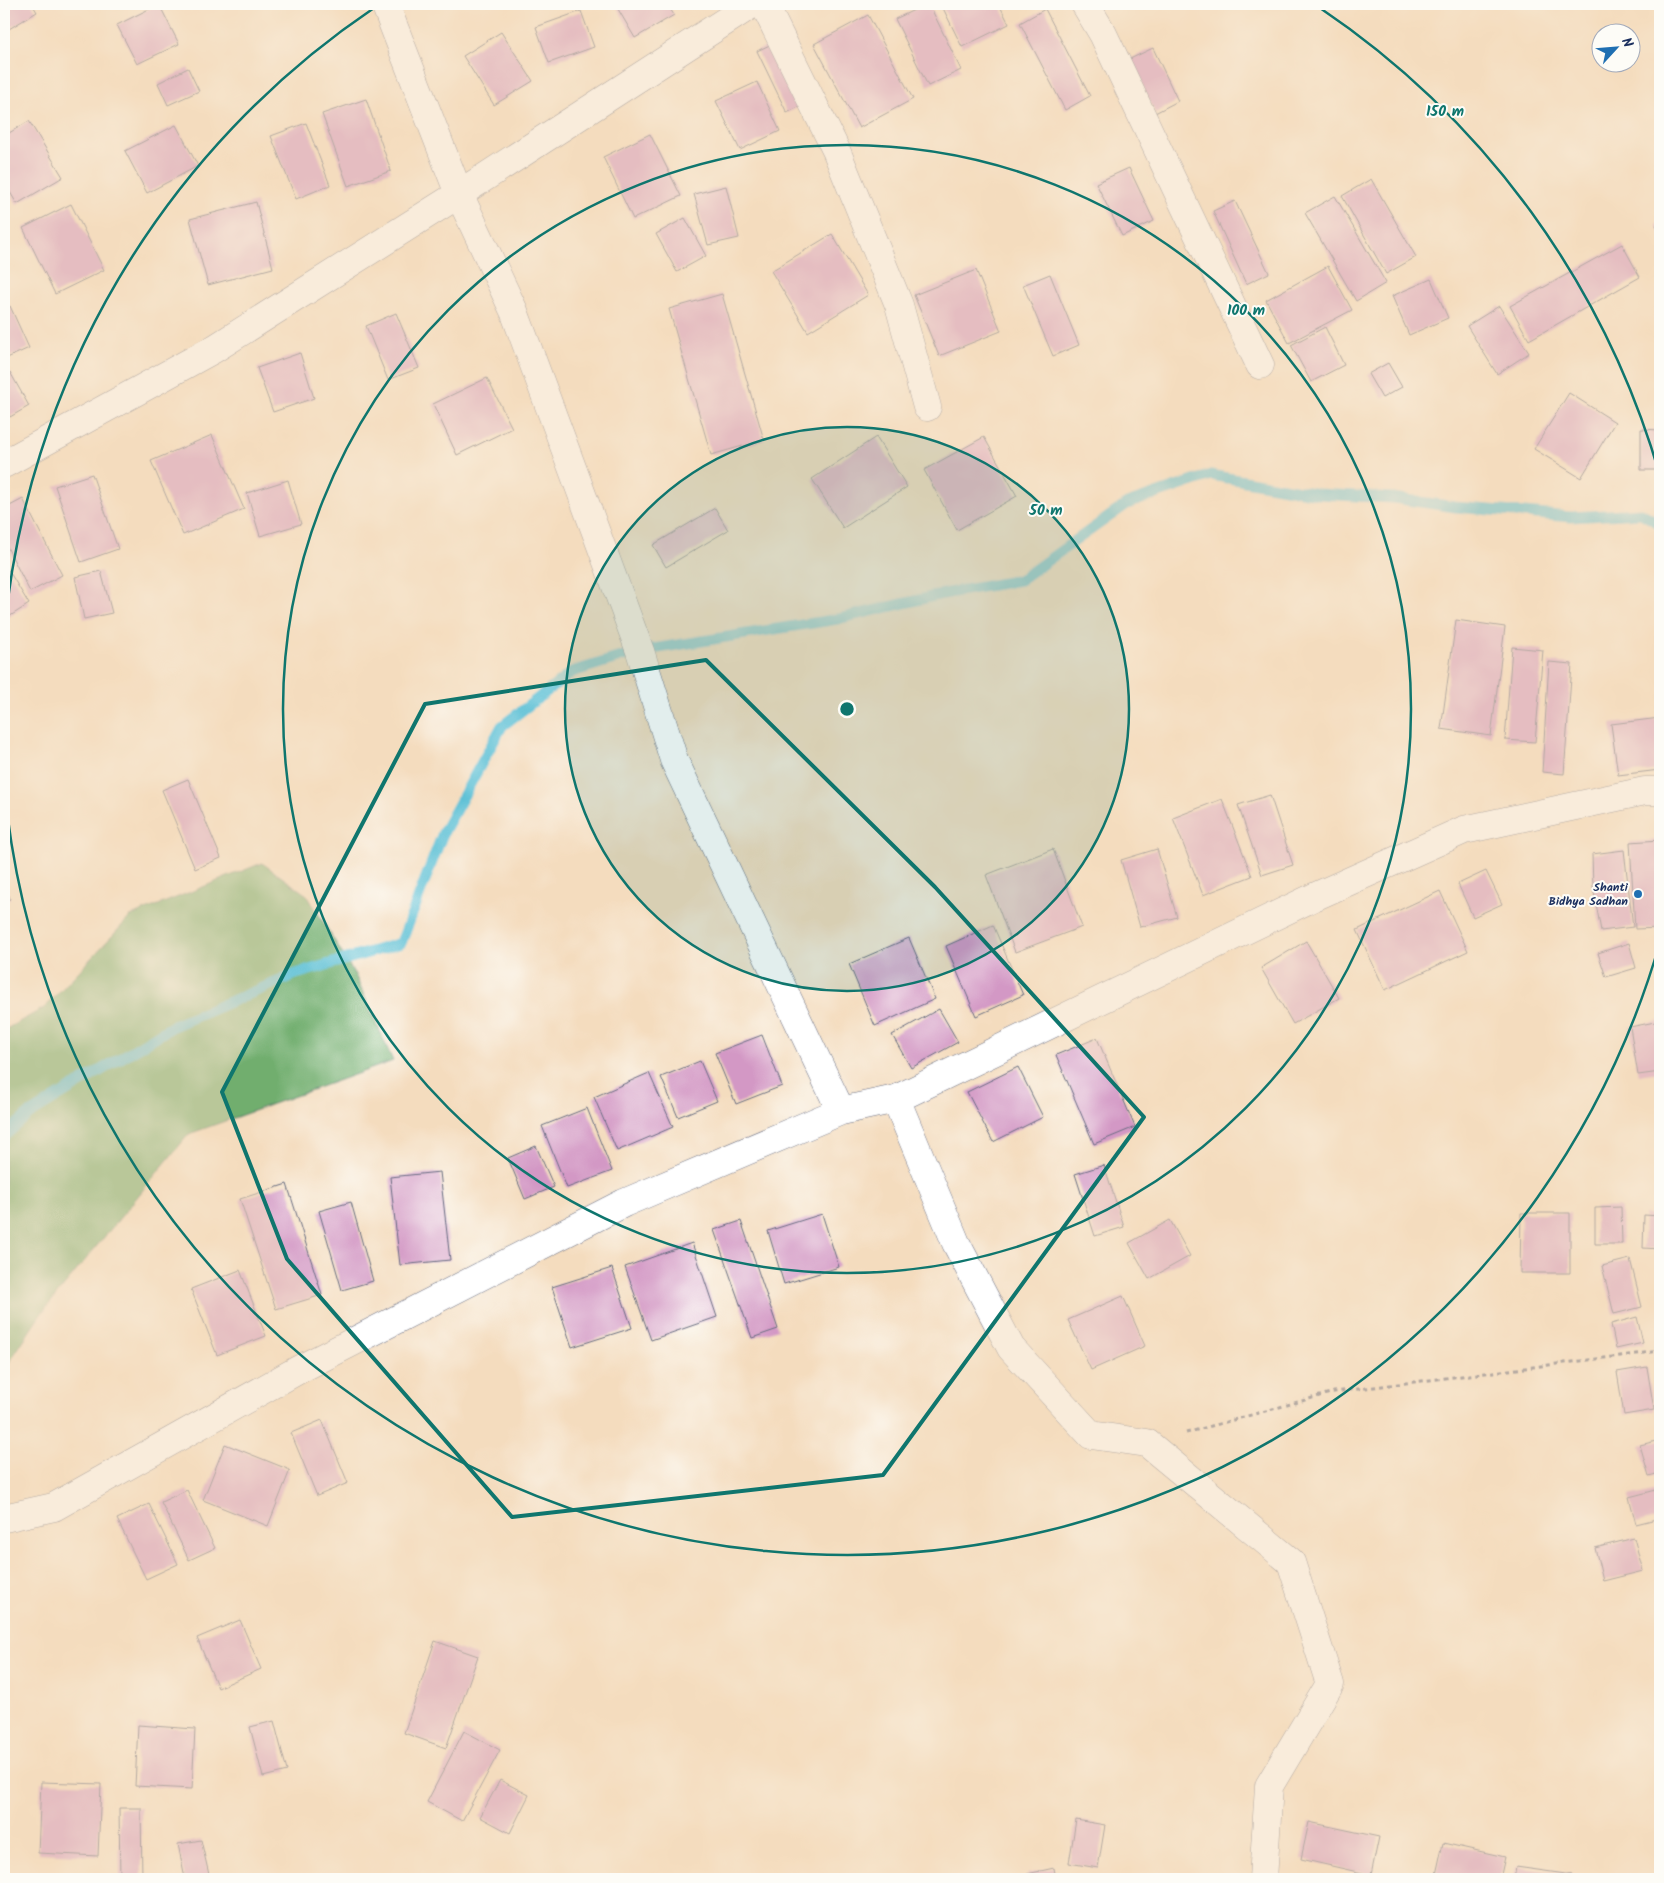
<svg xmlns="http://www.w3.org/2000/svg" width="1664" height="1883" font-family="Kalam,sans-serif">
	<style>
		.forest { fill: #71ae6e; stroke: #466e66 }
		.lines { fill: none; stroke-linecap: round; stroke-linejoin: round }
		.stream { stroke: #57bed4; stroke-width: 11 }
		.building { fill: #d398c5 }
		.minor-casing { stroke: #676c80; stroke-width: 29 }
		.path { stroke: #676c80; stroke-width: 3; stroke-dasharray: 4 4; stroke-linecap: butt }
		.minor { stroke: #fff; stroke-width: 28 }
		.marked { fill: none; stroke: #0f766e; stroke-width: 4; stroke-linejoin: round }
		.ring { fill: none; stroke: #0f766e; stroke-width: 2.5 }
		.poi-dot { fill: #1f6fb2; stroke: #fdfcf7; stroke-width: 2 }
		.labels { text-anchor: middle; stroke-width: 4; stroke-linejoin: round; paint-order: stroke }
		.poi-label { font-size: 12px; font-weight: bold; fill: #1b2f5e; stroke: #fdfcf7; text-anchor: end }
		.centre { fill: #0f766e; stroke: #fdfcf7; stroke-width: 2.5 }
		.ring-label { font-size: 15px; text-anchor: middle; font-weight: bold; fill: #0f766e; stroke: #fdfcf7; stroke-width: 4; stroke-linejoin: round; paint-order: stroke }
	</style>
	<rect width="100%" height="100%" fill="#fdfcf7"/>
	<filter id="ink" filterUnits="userSpaceOnUse"><feTurbulence type="fractalNoise" baseFrequency=".02" numOctaves="2"/><feDisplacementMap in="SourceGraphic" scale="10" xChannelSelector="R" yChannelSelector="G"/><feConvolveMatrix kernelMatrix="1 2 1 2 8 2 1 2 1" color-interpolation-filters="sRGB"/></filter>
	<filter id="wash" filterUnits="userSpaceOnUse"><feTurbulence type="fractalNoise" baseFrequency=".0096" numOctaves="4" result="noise"/><feDisplacementMap in="SourceGraphic" scale="20" xChannelSelector="R" yChannelSelector="G"/><feGaussianBlur stdDeviation="1.12" result="paint"/><feColorMatrix in="noise" values="0 0 0 0 0 0 0 0 0 0 0 0 0 0 0 0 0 1.4 0 .05"/><feComposite in="paint" operator="in"/></filter>
	<g filter="url(#wash)">
		<rect width="100%" height="100%" fill="#f4dcbe"/>
		<path class="forest" d="M262,863l45,32 48,80 38,86 -204,73 -148,180 -37,56v-340l40,-22 87,-92z"/>
		<g class="lines">
			<path class="stream" d="M4,1136l24,-21 145,-89 123,-52 105,-31 42,-110 59,-107 70,-54 68,-21 198,-32 105,-25 77,-14 107,-76 84,-29 107,19 75,4 62,9 116,10 70,-4 19,11"/>
		</g>
		<g id="blocks">
			<path class="building" d="M4,4h28l5,8 -33,20z
				M159,4l20,40 -42,20 -20,-39z
				M615,4h52l7,11 -39,23z
				M927,4h2l32,66 -33,16 -33,-67z
				M941,4h58l10,20 -47,23z
				M1045,9l45,87 -25,14 -45,-87z
				M581,11l13,36 -45,16 -13,-36z
				M868,15l45,84 -54,29 -45,-84z
				M501,32l32,49 -39,24 -31,-49z
				M776,42l30,61 -19,10 -30,-62z
				M1153,48l25,53 -23,12 -25,-54z
				M188,68l11,23 -31,14 -10,-22z
				M757,82l23,49 -40,19 -24,-49z
				M366,99l25,72 -43,15 -26,-72z
				M29,121l34,56 -46,27 -13,-22v-46z
				M306,123l24,62 -34,14 -25,-63z
				M176,125l22,41 -51,27 -22,-42z
				M650,134l31,62 -48,23 -30,-62z
				M1129,168l25,53 -32,15 -26,-53z
				M1371,179l45,78 -30,17 -44,-78z
				M726,186l13,52 -31,7 -14,-51z
				M1335,196l51,87 -30,18 -51,-88z
				M1235,201l34,72 -23,11 -33,-73z
				M256,202l17,66 -65,17 -18,-66z
				M71,204l33,66 -49,24 -32,-66z
				M685,218l21,38 -29,16 -21,-38z
				M1660,222v10l-4,-7z
				M832,234l36,61 -60,37 -37,-61z
				M1622,244l18,33 -111,63 -19,-34z
				M1328,266l24,44 -63,33 -23,-43z
				M976,270l25,61 -62,25 -25,-61z
				M1050,274l29,71 -26,11 -30,-71z
				M1431,279l17,39 -39,17 -17,-39z
				M722,294l42,146 -53,15 -42,-146z
				M10,306l19,42 -22,10 -3,-7v-42z
				M1499,306l30,47 -32,21 -30,-48z
				M396,313l23,55 -31,12 -22,-54z
				M1325,327l19,38 -33,17 -20,-37z
				M300,353l14,45 -41,14 -16,-44z
				M1388,363l14,24 -20,11 -14,-24z
				M10,372l19,34 -19,11 -6,-12v-30z
				M487,378l25,50 -55,27 -24,-51z
				M1569,393l46,29 -34,56 -47,-29z
				M1641,429l19,1v40h-19z
				M212,435l32,74 -61,26 -32,-74z
				M876,437l31,50 -64,41 -31,-49z
				M984,437l33,59 -60,34 -33,-60z
				M92,474l26,75 -37,13 -26,-76z
				M288,480l13,44 -41,12 -13,-43z
				M23,499l39,76 -32,17 -26,-51v-32z
				M715,508l13,22 -62,37 -13,-22z
				M4,563l25,41 -25,16z
				M101,571l11,42 -28,6 -9,-42z
				M1456,620l49,7 -14,109 -50,-7z
				M1512,647l31,3 -8,92 -30,-2z
				M1549,662l23,2 -8,110 -22,-2z
				M1660,718v52l-42,5 -7,-51z
				M188,779l33,79 -26,11 -33,-79z
				M1270,795l23,70 -31,10 -24,-70z
				M1222,799l30,77 -49,19 -30,-77z
				M1660,840v88l-25,1 -5,-87z
				M1053,849l29,78 -67,25 -29,-77z
				M1157,849l20,68 -37,10 -19,-67z
				M1624,850l9,77 -32,4 -8,-44 -1,-33z
				M1486,871l16,33 -29,13 -15,-33z
				M4,881l6,18 -6,2z
				M1440,891l28,60 -83,39 -28,-60z
				M993,925l30,70 -47,21 -30,-70z
				M909,938l26,61 -60,27 -26,-62z
				M1306,941l33,57 -46,26 -32,-56z
				M1629,943l7,25 -30,9 -8,-24z
				M939,1009l19,33 -47,26 -19,-33z
				M1660,1021v51l-22,3 -8,-48z
				M762,1035l20,51 -46,18 -21,-51z
				M1097,1038l38,89 -41,17 -38,-89z
				M700,1061l17,40 -39,16 -17,-40z
				M1018,1067l25,50 -50,25 -26,-50z
				M649,1073l24,54 -56,24 -23,-54z
				M587,1108l25,63 -45,17 -25,-62z
				M536,1146l18,41 -29,12 -17,-41z
				M1104,1165l20,62 -29,9 -20,-62z
				M440,1172l10,88 -50,5 -10,-88z
				M287,1184l35,111 -46,14 -36,-110z
				M351,1202l22,79 -31,9 -23,-79z
				M1621,1207l1,37h-27v-36z
				M1521,1213h49v60h-50z
				M822,1214l17,53 -55,17 -16,-53z
				M1644,1215l16,1v33l-17,-1z
				M1170,1220l20,36 -41,23 -20,-36z
				M741,1221l37,108 -26,9 -38,-108z
				M692,1243l25,74 -66,23 -26,-73z
				M1630,1259l12,48 -28,7 -12,-48z
				M612,1268l20,60 -60,19 -20,-60z
				M240,1270l26,66 -49,19 -26,-66z
				M1123,1296l22,50 -54,24 -23,-50z
				M1637,1317l6,26 -27,6 -5,-25z
				M1647,1367l7,43 -30,5 -7,-43z
				M322,1420l26,63 -31,13 -26,-63z
				M1660,1440v33l-11,3 -9,-31z
				M225,1444l65,26 -22,56 -65,-26z
				M1660,1489v29l-24,6 -7,-27z
				M187,1490l28,58 -26,12 -28,-58z
				M149,1504l29,60 -32,15 -29,-60z
				M1634,1538l9,33 -40,10 -8,-33z
				M240,1620l21,49 -43,19 -21,-50z
				M435,1641l43,15 -32,92 -42,-15z
				M274,1721l13,50 -24,6 -13,-50z
				M138,1725l57,4 -3,60 -57,-3z
				M464,1731l36,19 -38,71 -35,-19z
				M500,1780l29,15 -19,38 -30,-16z
				M41,1782l60,2 -3,72 -60,-3z
				M119,1808h22l1,71h-22z
				M1076,1820l29,5 -7,43 -29,-5z
				M1309,1822l70,15 -8,38 -70,-16z
				M201,1840l9,39h-25l-7,-35z
				M1443,1843l62,14 -5,22h-65z
				M1516,1867l57,8v4h-59z
				M1054,1868l2,11h-27l-2,-5z
				M1322,1875l17,3v1h-17z"/>
		</g>
	</g>
	<g filter="url(#ink)">
		<use href="#blocks" fill-opacity="0" stroke="#676c80" stroke-width="1"/>
		<g class="lines">
			<defs>
				<path id="minor" d="M385,4l74,190 55,117 126,340 34,109 167,351
					M764,4l72,146 63,155 28,102
					M1085,4l18,30 157,331
					M4,464l210,-115 245,-155 293,-190
					M896,1099l60,144 55,105 80,87 56,8 144,119 39,122 -61,102 -6,93
					M4,1518l50,-11 244,-137 326,-167 217,-92 55,-12 418,-202 150,-67 181,-39h15"/>
			</defs>
			<use href="#minor" class="minor-casing"/>
			<path class="path" d="M1186,1433l148,-41 326,-41"/>
			<use href="#minor" class="minor"/>
		</g>
	</g>
	<path d="M0 0H1664V1883H0ZM706,660l229,227 209,230 -261,358 -371,42 -225,-258 -65,-167 203,-388z" fill="#f4dcbe" fill-opacity=".55" fill-rule="evenodd"/>
	<path class="marked" d="M706,660l229,227 209,230 -261,358 -371,42 -225,-258 -65,-167 203,-388z"/>
	<circle cx="847" cy="709" r="282" fill="#0f766e" fill-opacity=".12"/>
	<g class="ring">
		<circle cx="847" cy="709" r="282"/>
		<circle cx="847" cy="709" r="564"/>
		<path d="M1660 942A846 846 0 0 1 4 783M4 635A846 846 0 0 1 374 8M1320 8A846 846 0 0 1 1660 476"/>
	</g>
	<circle class="poi-dot" cx="1638" cy="894" r="5"/>
	<g class="labels">
		<g class="poi-label">
			<text x="1628" y="891">Shanti<tspan x="1628" dy="14">Bidhya Sadhan</tspan></text>
		</g>
	</g>
	<circle cx="847" cy="709" r="8" class="centre"/>
	<g class="ring-label">
		<text x="1445" y="116">150 m</text>
		<text x="1246" y="315">100 m</text>
		<text x="1046" y="515">50 m</text>
	</g>
	<rect width="1664" height="1883" fill="none" stroke="#fdfcf7" stroke-width="20"/>
	<g transform="translate(1616 48) rotate(64)"><circle r="24" fill="#fdfcf7" stroke="#a3aaba"/>
	<path d="M0-4L9 19L0 12L-9 19Z" fill="#1f6fb2"/>
	<text y="-8" font-size="14" font-weight="bold" text-anchor="middle" fill="#1b2f5e">N</text>
	</g>
</svg>
